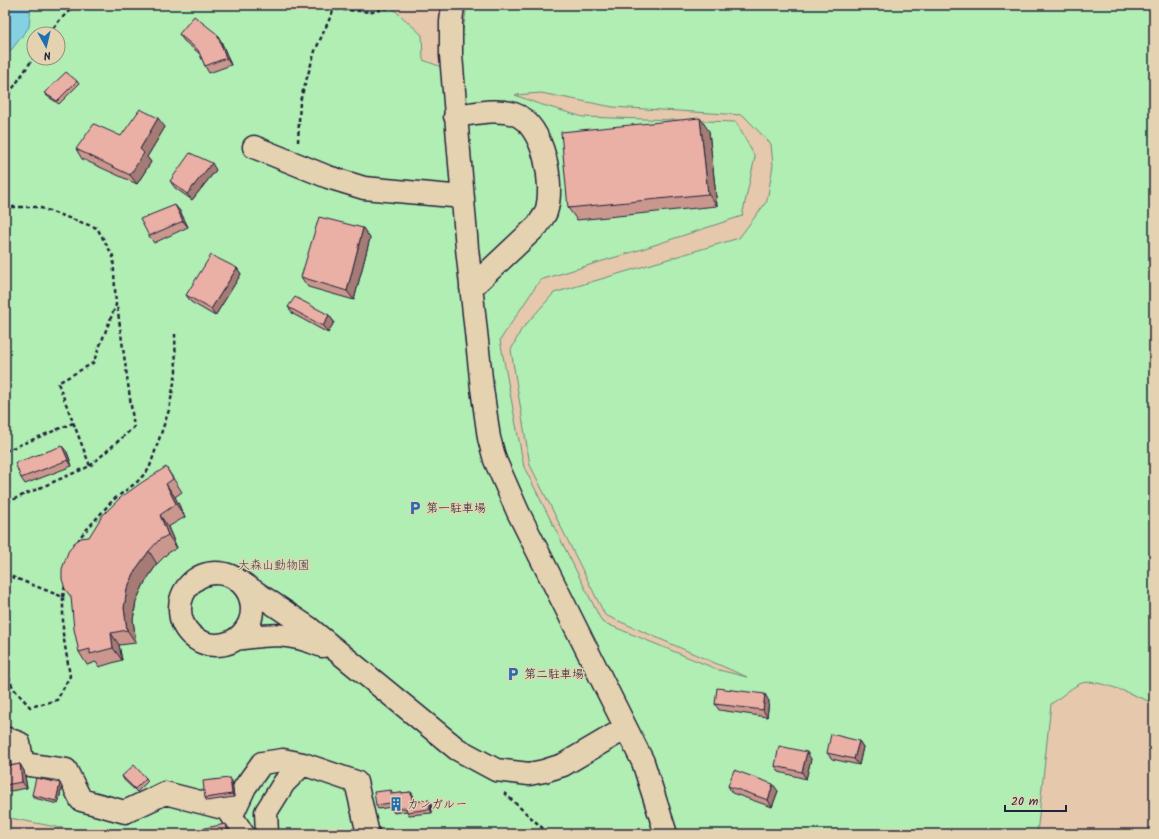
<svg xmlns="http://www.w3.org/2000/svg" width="1159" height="839" font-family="Kalam,'Klee One',sans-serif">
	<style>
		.green { fill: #b0eeb4; stroke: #698878; fill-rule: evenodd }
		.water { fill: #83d1e1; stroke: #5c8b9f }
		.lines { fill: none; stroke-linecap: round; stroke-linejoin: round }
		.minor-casing { stroke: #22223b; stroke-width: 25 }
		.path { stroke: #22223b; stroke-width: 2.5; stroke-dasharray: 4 3; stroke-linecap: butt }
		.minor { stroke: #e4d2b0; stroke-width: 22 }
		.wall { fill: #c9978e; stroke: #22223b }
		.shaded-wall { fill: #a47b74; stroke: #22223b }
		.building { fill: #eab0a5; stroke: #22223b }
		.labels { text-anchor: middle; stroke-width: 3; stroke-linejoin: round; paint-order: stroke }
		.poi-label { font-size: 12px; fill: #22223b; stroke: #e4d2b0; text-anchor: start }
		.park-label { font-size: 12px; fill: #37414d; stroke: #e4d2b0 }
	</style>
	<rect width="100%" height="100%" fill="#e6c8ad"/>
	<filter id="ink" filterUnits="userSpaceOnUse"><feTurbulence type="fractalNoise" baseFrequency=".025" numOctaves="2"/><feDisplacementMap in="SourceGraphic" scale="8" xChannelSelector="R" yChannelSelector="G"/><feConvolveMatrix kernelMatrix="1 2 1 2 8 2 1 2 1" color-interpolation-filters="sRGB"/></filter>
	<g filter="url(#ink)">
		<path class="green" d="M5,5h384l33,30 1,25 40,15 -3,-26 7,-44h687v698c-18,-6 -58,-27 -75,-19 -10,5 -19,14 -28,20l-14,130h-945l-87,-17zM34,34h24v24h-24zM541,93l72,14 130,8 28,29 2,21 -6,36 -28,37 -185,55 -33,37 -10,20 19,115 75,150 142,62 -28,-7 -117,-48 -78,-155 -24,-127 40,-60 99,-30 103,-34 13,-59 -19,-35 -153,-5 -47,-14 -21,-8z"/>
		<path class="water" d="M5,5h26l-2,22 -24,31z"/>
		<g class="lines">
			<defs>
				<path id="minor" d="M453,5l-2,17v33l16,193 15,140 7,50 6,22 23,52 125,250 23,72
					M455,116c18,-2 41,-8 59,-2 30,10 41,71 32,98 -2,5 -6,9 -8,13l-67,63
					M254,147l74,30 36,11 99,9
					M180 609a36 36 0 1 1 72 0a36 36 0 1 1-72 0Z
					M239,581l70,47 148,121 39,21 33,4 15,-3 19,-6 63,-37
					M236,639c35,-5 52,-7 86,7
					M5,738l14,5 4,21 43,6 15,30 44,12 40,-19 62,16 16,25
					M303,764l53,18 12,52
					M232,815l13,-28 17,-24 21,-3 20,4 -19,19 -18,29 1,22"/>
			</defs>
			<use href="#minor" class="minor-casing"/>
			<path class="path" d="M315,5l19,4 38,3 29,-7
				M49,34l8,-11 15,-15v-3
				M5,100l29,-43
				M298,142l2,-41 15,-50 19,-42
				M5,207h33l59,21 16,28 3,49 -23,58 -35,20 32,83 -85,37
				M5,451l68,-28
				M90,466l44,-39 -17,-122
				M78,542l2,-5 33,-37 24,-18 12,-13 20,-59 7,-38 -1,-38
				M5,574l58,23v37l7,42 -13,24 -27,7 -17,-19 -8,-21
				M63,597l2,-12
				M504,793l45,41"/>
			<use href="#minor" class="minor"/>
		</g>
		<path class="wall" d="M179,34l42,7 10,24 -22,8 -4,-7 -5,-12 -16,-13z
			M77,81l2,3 -20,20 -12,-8 -3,-3z
			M165,127l-18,30 4,5 -14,22 -55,-25 -6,-10 45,-13z
			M709,131l8,75 -140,14 -9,-12z
			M216,170l-24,30 -17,-12 -5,-7z
			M180,211l8,16 -34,16 -5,-7z
			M370,238l-16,62 -46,-13 -7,-10z
			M237,268l4,6 -26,42 -24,-14 -5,-7z
			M288,307l41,8 5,7 -6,11 -35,-19z
			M67,452l5,14 -47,18 -4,-6z
			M166,467l16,25 -7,5 10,20 -17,10 9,21 -9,5 -11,11 -12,18 -9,19 -3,19 3,23 -17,2 3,15 -23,7 -3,-5 -9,3 -8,-13 10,-115z
			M769,701l-2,16 -48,-7 -4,-6z
			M859,741l4,6 -4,18 -27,-6 -5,-6z
			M811,759l-5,20 -27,-7 -4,-6z
			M20,764l4,7 3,17 -22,4v-25z
			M122,776l24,2 2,3 -11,11 -13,-12z
			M232,781l2,16 -27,4 -2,-3z
			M728,786l50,5 -6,16 -40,-14z
			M62,787l-4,17 -24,-6 -2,-3z
			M391,790l2,4 18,-2 2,3 1,7 17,1 1,10 -23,2 -2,-4 -13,2 -2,-4v-2l-14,2 -2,-4z"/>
		<path class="shaded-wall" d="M217,34l4,7 10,24 -5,-7z
			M158,118l7,9 -18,30 4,5 -14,22 -7,-9 10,-26z
			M700,118l9,13 8,75 -9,-12z
			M212,163l4,7 -24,30 -5,-6z
			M175,205l5,6 8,16 -5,-6z
			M363,228l7,10 -16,62 -7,-9z
			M237,268l4,6 -26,42 -4,-7z
			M329,315l5,7 -6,11 -5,-7z
			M62,446l5,6 5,14 -4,-6z
			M166,484l9,13 10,20 -9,-13z
			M160,515l8,12 9,21 -9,-13z
			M149,551l8,13 -12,18 -9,19 -3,19 3,23 -9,-13 -3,-22 3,-19 9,-20z
			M111,633l8,12 3,15 -9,-12z
			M765,694l4,7 -2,16 -4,-7z
			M859,741l4,6 -4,18 -5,-6z
			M807,752l4,7 -5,20 -4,-7z
			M20,764l4,7 3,17 -5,-6z
			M230,778l2,3 2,16 -2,-3z
			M60,783l2,4 -4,17 -2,-3z
			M773,784l5,7 -6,16 -4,-7z
			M411,792l2,3 1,10 -2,-3z
			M429,800l2,3 1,10 -2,-4z
			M226,824l5,7 1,3h-4z"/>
		<path class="building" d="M194,16l23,18 9,24 -21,8 -7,-16 -19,-16z
			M66,72l11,9 -20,20 -13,-8z
			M140,109l18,9 -18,31 4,4 -14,22 -54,-26 18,-25 27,12z
			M700,118l8,76 -140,14 -7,-76z
			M190,153l22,10 -25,31 -17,-13z
			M175,205l8,16 -34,15 -9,-17z
			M319,217l44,11 -16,63 -46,-14z
			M211,255l26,13 -26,41 -25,-14z
			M295,297l34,18 -6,11 -35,-19z
			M62,446l6,14 -47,18 -6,-15z
			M166,467l7,12 -7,5 10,20 -16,11 8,20 -9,5 -10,11 -13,18 -9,20 -3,19 3,22 -16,3 2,15 -23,6v-5l-11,3 -5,-23 -3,-32 -6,-8 -3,-10v-10l6,-17 6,-9 7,-5 8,-1 13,-21 18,-18 21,-15z
			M717,688l48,6 -2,16 -48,-6z
			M831,734l28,7 -5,18 -27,-6z
			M779,746l28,6 -5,20 -27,-6z
			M20,764l2,18 -17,3v-18z
			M134,765l12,13 -11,11 -13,-13z
			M734,770l39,14 -5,16 -40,-14z
			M36,778l24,5 -4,18 -24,-6z
			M230,778l2,16 -27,4 -2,-17z
			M391,790v4l20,-2 1,10 17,-2 1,9 -23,3 -1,-4 -14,1 -1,-6 -15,2 -2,-13z
			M226,824l2,10h-22l-1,-6z"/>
	</g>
	<defs>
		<symbol id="parking-bare" viewBox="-9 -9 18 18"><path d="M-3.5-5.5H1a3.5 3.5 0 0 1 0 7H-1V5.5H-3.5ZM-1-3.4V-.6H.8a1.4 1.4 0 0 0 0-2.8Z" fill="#1f6fb2" stroke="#e4d2b0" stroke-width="2.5" paint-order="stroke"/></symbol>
		<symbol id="building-bare" viewBox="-9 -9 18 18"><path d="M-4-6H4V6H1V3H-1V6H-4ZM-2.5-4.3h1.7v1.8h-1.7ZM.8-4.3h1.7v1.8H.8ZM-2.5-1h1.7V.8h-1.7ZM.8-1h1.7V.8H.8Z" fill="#1f6fb2" stroke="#e4d2b0" stroke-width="2.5" paint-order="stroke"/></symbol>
	</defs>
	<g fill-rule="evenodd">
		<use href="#parking-bare" x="405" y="498" width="20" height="20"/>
		<use href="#parking-bare" x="503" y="664" width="20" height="20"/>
		<use href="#building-bare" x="386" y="794" width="20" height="20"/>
	</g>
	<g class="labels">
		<g class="poi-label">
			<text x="426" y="512">第一駐車場</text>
			<text x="524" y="678">第二駐車場</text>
			<text x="407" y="808">カンガルー</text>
		</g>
		<g class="park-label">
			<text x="274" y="569">大森山動物園</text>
		</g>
	</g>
	<rect width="1159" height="839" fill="none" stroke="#e4d2b0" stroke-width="20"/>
	<rect x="10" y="10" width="1139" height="819" fill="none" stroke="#22223b" stroke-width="1.5" filter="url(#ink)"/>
	<g transform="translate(46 46) rotate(172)"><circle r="19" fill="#e4d2b0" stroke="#968c81"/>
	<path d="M0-3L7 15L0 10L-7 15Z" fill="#1f6fb2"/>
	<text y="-6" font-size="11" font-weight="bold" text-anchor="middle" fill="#22223b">N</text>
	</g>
	<path d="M1005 805v6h61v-6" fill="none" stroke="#22223b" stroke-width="2"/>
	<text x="1011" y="805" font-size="12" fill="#22223b" stroke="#e4d2b0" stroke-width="3" paint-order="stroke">20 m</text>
</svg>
